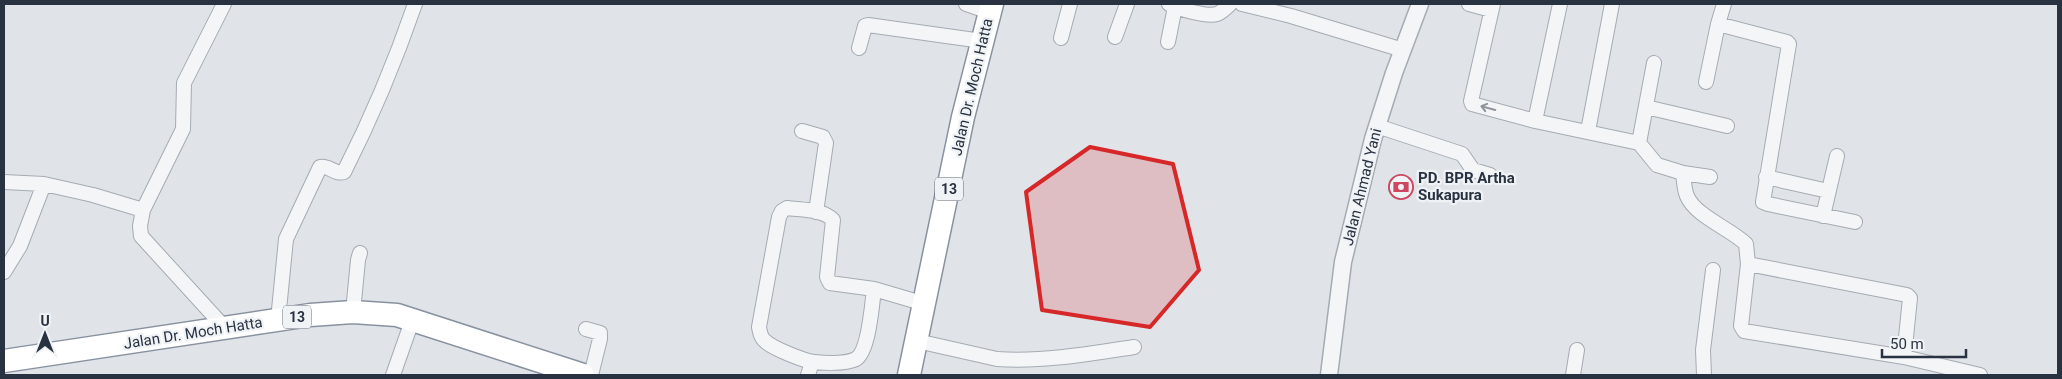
<svg xmlns="http://www.w3.org/2000/svg" width="2062" height="379" font-family="Roboto,sans-serif">
	<style>
		.lines { fill: none; stroke-linecap: round; stroke-linejoin: round }
		.minor-casing { stroke: #a5abb3; stroke-width: 16 }
		.tertiary-casing { stroke: #a5abb3; stroke-width: 19 }
		.trunk-casing { stroke: #88929f; stroke-width: 25 }
		.minor { stroke: #f3f5f7; stroke-width: 14 }
		.tertiary { stroke: #f3f5f7; stroke-width: 16 }
		.trunk { stroke: #fff; stroke-width: 22 }
		.oneway { stroke: #8e949c }
		.marked { fill: #d62828; fill-opacity: 0.2; stroke: #d62828; stroke-width: 4; stroke-linejoin: round }
		.labels { text-anchor: middle; stroke-width: 4.5; stroke-linejoin: round; paint-order: stroke }
		.shield { fill: #f0f3f6; stroke: #656c77; stroke-width: 1 }
		.shield-label { font-size: 14px; font-weight: bold; fill: #293240 }
		.street-label { font-size: 15px; fill: #293240; stroke: #f0f3f6 }
		.poi-label { font-size: 15px; font-weight: bold; fill: #293240; stroke: #f0f3f6; text-anchor: start }
	</style>
	<rect width="100%" height="100%" fill="#e0e4e9"/>
	<g class="lines">
		<defs>
			<path id="minor" d="M966,4l23,8
				M1169,4c9,5 38,13 48,10 5,-2 9,-6 13,-10
				M1242,4l49,12 112,34
				M1469,4l22,6
				M1493,4l-22,97 1,3 63,17 104,22 15,-80
				M1724,4l-6,20 69,18 2,2 -26,158 5,2 87,18
				M1115,37l12,-33
				M1061,38l9,-34
				M1168,42l7,-35
				M859,48l6,-22 3,-1 114,16
				M1706,82l12,-58
				M1646,107l81,19
				M1535,121l25,-117
				M1377,126l85,28 11,16 17,5
				M802,131l21,6 3,6 -10,69
				M1588,131l24,-127
				M1639,143l18,22 26,8 27,4
				M1683,173c1,7 1,16 4,23 8,20 44,33 59,48l2,20 -7,62 3,5 160,26 76,18
				M1766,177l62,14
				M4,182l40,2 49,11 50,15 -3,16 1,10 83,91
				M787,208c14,2 36,1 46,12l-6,57 3,6 44,6c-2,15 -5,62 -18,70 -10,5 -31,4 -42,3 -10,-1 -42,-14 -49,-21 -5,-4 -5,-9 -6,-14l20,-110 3,-6z
				M143,210l40,-81 1,-46 40,-79
				M1823,216l14,-60
				M1748,264l159,31 3,3 -6,59
				M4,272l16,-26 24,-62
				M874,289l51,15
				M353,312l5,-52 2,-7
				M278,320l8,-81 34,-72c9,-2 15,8 24,5 28,-55 51,-110 71,-168
				M586,329l14,4v6l-9,36
				M917,341l80,18c46,3 92,-5 137,-12
				M393,375l19,-54
				M808,375l4,-13
				M1573,375l4,-25
				M1704,375l-1,-25 10,-80"/>
			<path id="tertiary" d="M1329,375l14,-113 30,-123 21,-66 26,-69"/>
			<path id="trunk" d="M4,361l306,-46 43,-3 44,3 186,60
				M909,375l54,-258 29,-113"/>
		</defs>
		<use href="#minor" class="minor-casing"/>
		<use href="#tertiary" class="tertiary-casing"/>
		<use href="#trunk" class="trunk-casing"/>
		<use href="#minor" class="minor"/>
		<use href="#tertiary" class="tertiary"/>
		<use href="#trunk" class="trunk"/>
	</g>
	<defs><path id="oneway-shaft" d="M-6 0H5M1.5-3L5.5 0L1.5 3" fill="none" stroke-width="1.6" stroke-linecap="round" stroke-linejoin="round" transform="scale(1.25)"/></defs>
	<use class="oneway" href="#oneway-shaft" transform="translate(1488 108) rotate(-165)"/>
	<path class="marked" d="M1090,147l83,17 26,106 -49,57 -108,-17 -16,-118z"/>
	<defs>
		<symbol id="bank-ring" viewBox="-11 -11 22 22"><circle r="9.5" fill="#f0f3f6" stroke="#cc475f" stroke-width="1.5"/><path d="M-6-4H6V4H-6ZM0-2.3a2.3 2.3 0 1 0 0 4.6a2.3 2.3 0 1 0 0-4.6Z" fill="#cc475f"/></symbol>
	</defs>
	<g fill-rule="evenodd">
		<use href="#bank-ring" x="1387" y="173" width="28" height="28"/>
	</g>
	<g class="labels">
		<g class="shield">
			<rect x="935" y="177.5" width="28" height="23" rx="4"/>
			<rect x="283" y="305.5" width="28" height="23" rx="4"/>
		</g>
		<g class="shield-label">
			<text x="949" y="194">13</text>
			<text x="297" y="322">13</text>
		</g>
		<g class="street-label">
			<text transform="translate(972 87) rotate(-77)" y="5">Jalan Dr. Moch Hatta</text>
			<text transform="translate(1362 187) rotate(-76)" y="5">Jalan Ahmad Yani</text>
			<text transform="translate(193 333) rotate(-9)" y="5">Jalan Dr. Moch Hatta</text>
		</g>
		<g class="poi-label">
			<text x="1418" y="183">PD. BPR Artha<tspan x="1418" dy="17">Sukapura</tspan></text>
		</g>
	</g>
	<rect width="2062" height="379" fill="none" stroke="#293240" stroke-width="10"/>
	<g transform="translate(45 334)" stroke="#f0f3f6" stroke-width="4" paint-order="stroke">
	<path d="M0-4L9 19L0 12L-9 19Z" fill="#293240"/>
	<text y="-8" font-size="14" font-weight="bold" text-anchor="middle" fill="#293240">U</text>
	</g>
	<path d="M1882 349v8h84v-8" fill="none" stroke="#293240" stroke-width="2.5"/>
	<text x="1890" y="349" font-size="15" fill="#293240" stroke="#f0f3f6" stroke-width="4" paint-order="stroke">50 m</text>
</svg>
